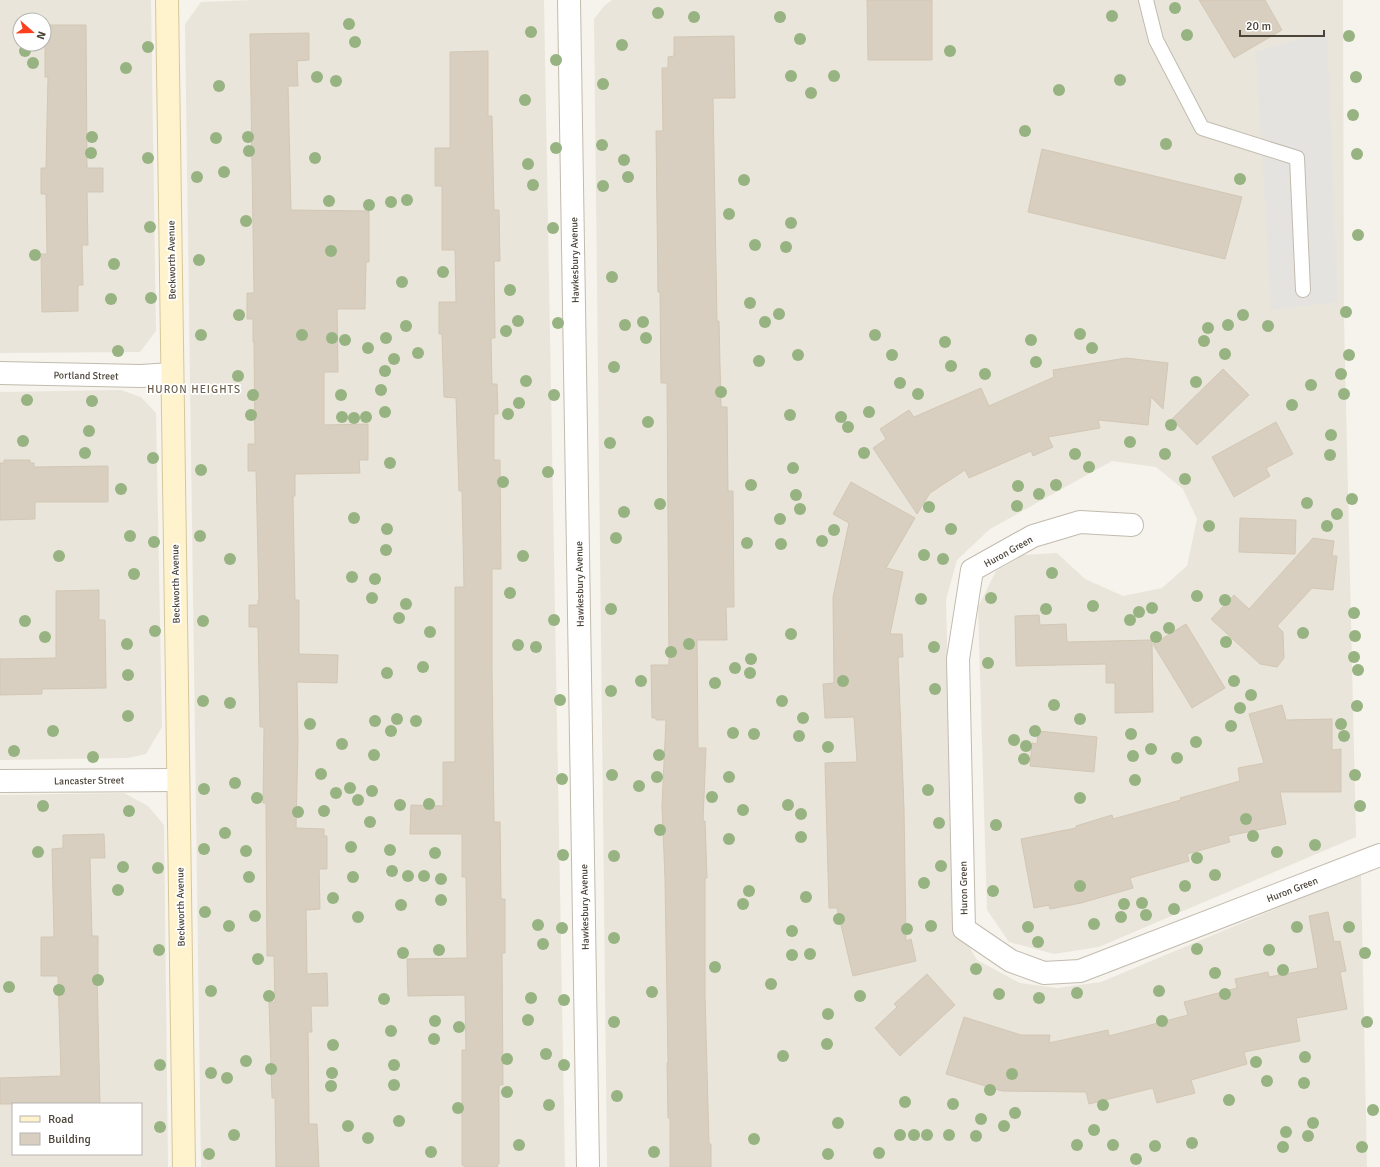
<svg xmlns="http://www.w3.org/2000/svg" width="1380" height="1167" font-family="Signika,sans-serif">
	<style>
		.residential { fill: #eae5da; fill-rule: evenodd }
		.parking { fill: #e5e3e0 }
		.building { fill: #d8cfc1; stroke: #d3c7b4 }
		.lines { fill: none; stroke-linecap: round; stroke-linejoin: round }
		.lane-casing { stroke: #c2bbae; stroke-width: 16 }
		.street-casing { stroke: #c2bbae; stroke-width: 24 }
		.secondary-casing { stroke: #d6c79b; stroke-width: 24 }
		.lane { stroke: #fff; stroke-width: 14 }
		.street { stroke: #fff; stroke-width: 22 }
		.secondary { stroke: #fff3cd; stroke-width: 22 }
		.tree { fill: #97b381 }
		.labels { text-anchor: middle; stroke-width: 3.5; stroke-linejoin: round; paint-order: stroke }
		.street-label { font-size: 10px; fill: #4b4439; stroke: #fff }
		.neighbourhood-label { font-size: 11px; letter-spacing: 1px; fill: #6e6250; stroke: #fff }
	</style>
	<rect width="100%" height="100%" fill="#f6f3ec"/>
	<path class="residential" d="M0,0h151l5,331 -16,21 -140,1zM20,20h24v24h-24z
		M254,0h290l21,1167h-364l-16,-1143 16,-22z
		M612,0h731l1,318 12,519 -257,110 -45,7 -45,-12 -22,-32 -9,-303 18,-36 27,-16 34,-2 28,26 38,17 39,-8 25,-22 10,-47 -14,-30 -27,-22 -44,-6 -122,68 -33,31 -11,40 8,321 23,39 43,23 37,5 44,-6 260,-109 6,294h-760l-13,-1148 11,-14z
		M121,390l20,7 15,16 6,314 -16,27 -18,4 -128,2v-368z
		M124,793l24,13 16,19 4,342h-168v-372zM13,1104h128v50h-128z"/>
	<path class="parking" d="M1327,31l11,271 -67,8 -15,-258z"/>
	<path class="building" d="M867,0h65v60h-64z
		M1199,0h66l17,30 -48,28z
		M45,25h41l1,143h16v24h-16l1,53h-6l1,40h-5v26l-36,1 -1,-58h6l-1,-60h-5v-26h5l2,-91h-3z
		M309,33v27l-12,1 1,25h-10l3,124 78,1v51h-3l-1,47h-28l1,63h-14v53l44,-1v36h-9l1,13 -65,1v22h-2l2,104h4v54l39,1 -1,28 -40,-1 1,59 -2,87 28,1v7h3v33h-8l1,40 -14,1 1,64 20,-1 1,33h-17l1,26h-4l1,92h8l2,43h-43l-1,-69h-3l-3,-96h6l-1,-46h-7l-1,-153h-3l1,-76h-4l-2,-100h-9v-22h9v-5h1l-3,-129h-8v-27h7l-1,-102h-1v-23h-6v-26h7l-4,-259z
		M734,36l1,62h-22l4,223h2l2,86h6l1,84h5l1,116h-8l1,33h-30l1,108h8l-3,73h2l2,57h-2v117l4,149h2v23h-41v-49h-2l-1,-55h1l-3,-184 -3,-73 4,-86h-10v-2h-4l-1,-53h18l-2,-282h-6l-1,-91h-2l-2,-161h7l-1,-63h6v-11l6,-1v-19z
		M488,51v65h4l2,94h5l1,51h-6l1,77h-4l1,46h5l1,30h-4v46h6l1,109h-9v100l2,153h6l1,77h4v54h-3l1,132h-4v79h-1l-1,3h-33v-2h-2v-115h4l-1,-55 -57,1 -1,-37 60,-1 -1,-81h-4v-43h-52l1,-29 32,1v-44h12v-175h9l-2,-96h-3l-3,-93 -12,-1 -2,-63h-3v-32h17l-1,-52h-13v-64h-7v-38h15v-96z
		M1042,149l200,48 -17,62 -197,-47z
		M1126,358l42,5 -5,46 -12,-12 -3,28 -50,-5 2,8 -52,9 5,10 -20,9 -2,-5 -62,27 -4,-8 -35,23 -13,21 -44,-66 13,-9 -6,-10 29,-19 5,7 67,-29 8,18 65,-29 -1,-7z
		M1223,369l26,26 -52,50 -25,-26z
		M1276,422l17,32 -27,14 4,8 -36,21 -22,-40z
		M4,460h26v3h4v4l74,-1v36h-73v17l-35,1v-57h4z
		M851,482l64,36 -29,50 17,4 -13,62h12l1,23h-5l6,151 2,133 5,-2 5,22 -63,15 -16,-68h-8l-4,-145 32,-1 -3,-45 -29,1 -2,-34 11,-1 -1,-86 16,-74 -16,-9z
		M1240,518l56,2 -1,34 -56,-2z
		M1313,538l21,3 -2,15h5l-4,34 -21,-2 -35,38 6,6 1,26 -7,9 -17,-3 -49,-45 23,-24 15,14z
		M99,590v30h6l1,68 -64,1v5l-42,1v-36l56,-1v-67z
		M1039,615l1,10 26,-1 1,18 85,-2 1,72 -38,1v-30h-9v-19l-90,2 -1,-50z
		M1186,624l39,64 -33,20 -39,-64z
		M1282,705l4,15 46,-1v31l9,-1v43h-61l6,32 -58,12 2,6 -43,12 2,7 -59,17 3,10 -52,15 -31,6 -1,-4 -15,3 -13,-69 55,-11v-2l36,-11 1,4 68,-19 -1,-2 60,-17 -2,-13 26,-5 -15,-49z
		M1038,731l59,6 -3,35 -64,-6 2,-23 5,1z
		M104,834l1,24h-15l2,78h6v39h-1l3,129h-100v-26l61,-2 -3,-100h-17v-39h13l-2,-88 11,-1v-13z
		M1328,912l6,30 6,-1 6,30 -6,1 7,37 -51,9 4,23 -56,11 3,12 -56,16 4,13 -38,10 -4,-15 -64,16 -3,-12 -84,-1 -56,-17 18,-57 57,18h29l-1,8 59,-13 1,6 79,-21 -4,-13 53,-14 -2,-9 33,-7 1,5 49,-9 -9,-52z
		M927,974l28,31 -55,51 -25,-28 22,-21 -3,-3z"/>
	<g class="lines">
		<defs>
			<path id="lane" d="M1146,0l10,40 46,88 95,30 6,132"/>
			<path id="street" d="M569,0l19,1167
				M0,373l141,3 31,-2
				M1132,525l-52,-3 -47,14 -61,34 -14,89 6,270 47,32 33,12 36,-2 300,-116
				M0,781l178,-1"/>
			<path id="secondary" d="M167,0l17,1167"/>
		</defs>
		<use href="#lane" class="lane-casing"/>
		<use href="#street" class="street-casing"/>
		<use href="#secondary" class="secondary-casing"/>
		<use href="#lane" class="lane"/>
		<use href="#street" class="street"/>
		<use href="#secondary" class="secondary"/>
	</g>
	<g class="tree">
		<circle cx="1175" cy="8" r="6"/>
		<circle cx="658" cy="13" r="6"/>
		<circle cx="1112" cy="16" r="6"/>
		<circle cx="694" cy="17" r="6"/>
		<circle cx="780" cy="17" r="6"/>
		<circle cx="349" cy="24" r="6"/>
		<circle cx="531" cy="32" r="6"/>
		<circle cx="1187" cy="35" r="6"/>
		<circle cx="1349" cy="36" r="6"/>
		<circle cx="800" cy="39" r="6"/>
		<circle cx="355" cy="42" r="6"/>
		<circle cx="622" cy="45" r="6"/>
		<circle cx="148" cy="47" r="6"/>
		<circle cx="25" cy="51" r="6"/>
		<circle cx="950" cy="51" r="6"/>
		<circle cx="556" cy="60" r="6"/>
		<circle cx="33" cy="63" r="6"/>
		<circle cx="126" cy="68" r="6"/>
		<circle cx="791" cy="76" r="6"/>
		<circle cx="834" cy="76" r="6"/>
		<circle cx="317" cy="77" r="6"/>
		<circle cx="1356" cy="77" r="6"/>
		<circle cx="1120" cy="80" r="6"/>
		<circle cx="336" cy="81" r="6"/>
		<circle cx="603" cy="84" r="6"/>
		<circle cx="219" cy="86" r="6"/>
		<circle cx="1059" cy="90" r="6"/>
		<circle cx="811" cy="93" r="6"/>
		<circle cx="525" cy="100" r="6"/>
		<circle cx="1353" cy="115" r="6"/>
		<circle cx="1025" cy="131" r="6"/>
		<circle cx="92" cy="137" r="6"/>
		<circle cx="248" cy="137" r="6"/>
		<circle cx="216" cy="138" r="6"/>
		<circle cx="1166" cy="144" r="6"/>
		<circle cx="602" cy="145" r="6"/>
		<circle cx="556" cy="148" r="6"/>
		<circle cx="249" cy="151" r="6"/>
		<circle cx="91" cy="153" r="6"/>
		<circle cx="1357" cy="154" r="6"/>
		<circle cx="148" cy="158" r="6"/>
		<circle cx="315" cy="158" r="6"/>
		<circle cx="624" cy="160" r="6"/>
		<circle cx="528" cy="164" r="6"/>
		<circle cx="224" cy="172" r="6"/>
		<circle cx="197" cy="177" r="6"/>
		<circle cx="628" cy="177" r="6"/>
		<circle cx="1240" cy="179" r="6"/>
		<circle cx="744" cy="180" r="6"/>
		<circle cx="533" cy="185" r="6"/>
		<circle cx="603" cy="186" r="6"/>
		<circle cx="407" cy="200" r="6"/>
		<circle cx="329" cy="201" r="6"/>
		<circle cx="391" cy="202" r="6"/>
		<circle cx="369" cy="205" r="6"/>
		<circle cx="729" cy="214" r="6"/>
		<circle cx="246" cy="221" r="6"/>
		<circle cx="791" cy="223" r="6"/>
		<circle cx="150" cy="227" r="6"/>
		<circle cx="553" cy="228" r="6"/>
		<circle cx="1358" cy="235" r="6"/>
		<circle cx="755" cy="245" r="6"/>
		<circle cx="786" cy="247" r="6"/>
		<circle cx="331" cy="251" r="6"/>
		<circle cx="35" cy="255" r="6"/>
		<circle cx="199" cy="260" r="6"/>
		<circle cx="114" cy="264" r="6"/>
		<circle cx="443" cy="272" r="6"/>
		<circle cx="612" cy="277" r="6"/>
		<circle cx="402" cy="282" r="6"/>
		<circle cx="510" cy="290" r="6"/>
		<circle cx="151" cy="298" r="6"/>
		<circle cx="111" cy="299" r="6"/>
		<circle cx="750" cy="303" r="6"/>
		<circle cx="1346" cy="312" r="6"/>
		<circle cx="779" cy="314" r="6"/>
		<circle cx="239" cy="315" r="6"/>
		<circle cx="1243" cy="315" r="6"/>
		<circle cx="518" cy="321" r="6"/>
		<circle cx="643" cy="322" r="6"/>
		<circle cx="765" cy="322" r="6"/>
		<circle cx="558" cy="323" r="6"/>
		<circle cx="625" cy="325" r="6"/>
		<circle cx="1228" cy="325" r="6"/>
		<circle cx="406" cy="326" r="6"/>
		<circle cx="1268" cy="326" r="6"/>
		<circle cx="1208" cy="328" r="6"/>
		<circle cx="506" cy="331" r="6"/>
		<circle cx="1080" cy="334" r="6"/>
		<circle cx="201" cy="335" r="6"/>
		<circle cx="302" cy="335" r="6"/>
		<circle cx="875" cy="335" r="6"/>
		<circle cx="332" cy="338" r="6"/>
		<circle cx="386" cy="338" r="6"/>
		<circle cx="646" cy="338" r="6"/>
		<circle cx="345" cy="340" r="6"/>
		<circle cx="1031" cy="340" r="6"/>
		<circle cx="1204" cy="341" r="6"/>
		<circle cx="945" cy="342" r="6"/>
		<circle cx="368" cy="348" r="6"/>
		<circle cx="1092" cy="348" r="6"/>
		<circle cx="118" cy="351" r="6"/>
		<circle cx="418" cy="353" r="6"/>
		<circle cx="1225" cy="354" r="6"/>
		<circle cx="798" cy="355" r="6"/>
		<circle cx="892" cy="355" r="6"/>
		<circle cx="1349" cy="355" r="6"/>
		<circle cx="394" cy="359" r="6"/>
		<circle cx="759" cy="361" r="6"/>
		<circle cx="1036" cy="362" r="6"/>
		<circle cx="951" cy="366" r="6"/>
		<circle cx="614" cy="367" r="6"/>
		<circle cx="385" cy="371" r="6"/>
		<circle cx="985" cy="374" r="6"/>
		<circle cx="1341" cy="374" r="6"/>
		<circle cx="238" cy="376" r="6"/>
		<circle cx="526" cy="381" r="6"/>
		<circle cx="1196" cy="382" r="6"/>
		<circle cx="900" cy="383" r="6"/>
		<circle cx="1311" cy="385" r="6"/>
		<circle cx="381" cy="390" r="6"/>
		<circle cx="721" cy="392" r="6"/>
		<circle cx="918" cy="394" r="6"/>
		<circle cx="1344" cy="394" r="6"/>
		<circle cx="253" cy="395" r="6"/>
		<circle cx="341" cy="395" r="6"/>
		<circle cx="554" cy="395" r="6"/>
		<circle cx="27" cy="400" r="6"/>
		<circle cx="92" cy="401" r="6"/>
		<circle cx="519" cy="403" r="6"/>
		<circle cx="1292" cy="405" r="6"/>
		<circle cx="385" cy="412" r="6"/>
		<circle cx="869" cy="412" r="6"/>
		<circle cx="508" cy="414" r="6"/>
		<circle cx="251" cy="415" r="6"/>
		<circle cx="790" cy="415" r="6"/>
		<circle cx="342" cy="417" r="6"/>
		<circle cx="366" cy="417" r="6"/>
		<circle cx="841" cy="417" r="6"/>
		<circle cx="354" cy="418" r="6"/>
		<circle cx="648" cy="422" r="6"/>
		<circle cx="1171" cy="425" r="6"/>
		<circle cx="848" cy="427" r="6"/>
		<circle cx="89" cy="431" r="6"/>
		<circle cx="1331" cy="435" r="6"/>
		<circle cx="23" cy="441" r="6"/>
		<circle cx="1130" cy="442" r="6"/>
		<circle cx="610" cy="443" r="6"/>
		<circle cx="85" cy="453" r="6"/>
		<circle cx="864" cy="453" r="6"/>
		<circle cx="1075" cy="454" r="6"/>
		<circle cx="1165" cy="454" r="6"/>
		<circle cx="1330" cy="455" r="6"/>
		<circle cx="153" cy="458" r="6"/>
		<circle cx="390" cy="463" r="6"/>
		<circle cx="1089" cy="467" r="6"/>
		<circle cx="793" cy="468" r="6"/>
		<circle cx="201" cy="470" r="6"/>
		<circle cx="548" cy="472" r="6"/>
		<circle cx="1185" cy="479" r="6"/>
		<circle cx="503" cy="482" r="6"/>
		<circle cx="751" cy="485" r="6"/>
		<circle cx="1056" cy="485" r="6"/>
		<circle cx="1018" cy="486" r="6"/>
		<circle cx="121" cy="489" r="6"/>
		<circle cx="1039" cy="494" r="6"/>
		<circle cx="796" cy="495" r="6"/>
		<circle cx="1352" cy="499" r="6"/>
		<circle cx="1307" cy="503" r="6"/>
		<circle cx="660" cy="504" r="6"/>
		<circle cx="1017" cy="506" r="6"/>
		<circle cx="929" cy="507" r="6"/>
		<circle cx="800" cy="509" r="6"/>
		<circle cx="624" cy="512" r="6"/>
		<circle cx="1337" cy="514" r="6"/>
		<circle cx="354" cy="518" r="6"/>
		<circle cx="780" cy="519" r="6"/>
		<circle cx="1209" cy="526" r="6"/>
		<circle cx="1327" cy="526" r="6"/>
		<circle cx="387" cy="529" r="6"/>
		<circle cx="951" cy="529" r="6"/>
		<circle cx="834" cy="530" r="6"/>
		<circle cx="130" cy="536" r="6"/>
		<circle cx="200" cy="536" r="6"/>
		<circle cx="616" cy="538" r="6"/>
		<circle cx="822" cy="541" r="6"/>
		<circle cx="154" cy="542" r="6"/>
		<circle cx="747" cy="543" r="6"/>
		<circle cx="781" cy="544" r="6"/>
		<circle cx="386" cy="550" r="6"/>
		<circle cx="924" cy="555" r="6"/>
		<circle cx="59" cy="556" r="6"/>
		<circle cx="523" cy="556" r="6"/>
		<circle cx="230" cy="559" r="6"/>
		<circle cx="943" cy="559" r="6"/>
		<circle cx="1052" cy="573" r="6"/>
		<circle cx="134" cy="574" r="6"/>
		<circle cx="352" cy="577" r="6"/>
		<circle cx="375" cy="579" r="6"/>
		<circle cx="510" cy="593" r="6"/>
		<circle cx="1197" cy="596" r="6"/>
		<circle cx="372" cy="598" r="6"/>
		<circle cx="991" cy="598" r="6"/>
		<circle cx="921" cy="599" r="6"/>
		<circle cx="1225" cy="600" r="6"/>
		<circle cx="406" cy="604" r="6"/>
		<circle cx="1093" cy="606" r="6"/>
		<circle cx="1152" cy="608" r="6"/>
		<circle cx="611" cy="609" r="6"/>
		<circle cx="1046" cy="609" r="6"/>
		<circle cx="1139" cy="612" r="6"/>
		<circle cx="1354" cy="613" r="6"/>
		<circle cx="399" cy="618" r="6"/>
		<circle cx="554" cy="620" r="6"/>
		<circle cx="1130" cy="620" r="6"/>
		<circle cx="25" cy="621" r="6"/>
		<circle cx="203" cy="621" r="6"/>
		<circle cx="1169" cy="628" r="6"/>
		<circle cx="155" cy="631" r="6"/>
		<circle cx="430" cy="632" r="6"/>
		<circle cx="1303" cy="633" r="6"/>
		<circle cx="791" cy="634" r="6"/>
		<circle cx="1355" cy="636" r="6"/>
		<circle cx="45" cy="637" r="6"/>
		<circle cx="1156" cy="637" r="6"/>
		<circle cx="1226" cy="642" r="6"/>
		<circle cx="127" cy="644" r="6"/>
		<circle cx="689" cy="644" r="6"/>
		<circle cx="518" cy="645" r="6"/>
		<circle cx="536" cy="647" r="6"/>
		<circle cx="934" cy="647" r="6"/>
		<circle cx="671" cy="652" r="6"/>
		<circle cx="1354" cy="657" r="6"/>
		<circle cx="751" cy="659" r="6"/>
		<circle cx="988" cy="663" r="6"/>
		<circle cx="423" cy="667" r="6"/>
		<circle cx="735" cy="668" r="6"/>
		<circle cx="1358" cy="670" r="6"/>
		<circle cx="387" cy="673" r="6"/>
		<circle cx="750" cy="673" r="6"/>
		<circle cx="128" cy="675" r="6"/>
		<circle cx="641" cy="681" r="6"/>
		<circle cx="843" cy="681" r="6"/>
		<circle cx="1234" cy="681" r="6"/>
		<circle cx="715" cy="683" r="6"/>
		<circle cx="935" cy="689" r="6"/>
		<circle cx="611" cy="691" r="6"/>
		<circle cx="1251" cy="695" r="6"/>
		<circle cx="560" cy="700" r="6"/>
		<circle cx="203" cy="701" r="6"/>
		<circle cx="782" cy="701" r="6"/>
		<circle cx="230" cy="703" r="6"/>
		<circle cx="1054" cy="705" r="6"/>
		<circle cx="1357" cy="706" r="6"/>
		<circle cx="1240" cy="708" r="6"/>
		<circle cx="128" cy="716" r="6"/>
		<circle cx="803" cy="718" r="6"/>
		<circle cx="397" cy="719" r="6"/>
		<circle cx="1080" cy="719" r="6"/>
		<circle cx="375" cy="721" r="6"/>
		<circle cx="416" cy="721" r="6"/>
		<circle cx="310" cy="724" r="6"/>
		<circle cx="1341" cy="724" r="6"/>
		<circle cx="1231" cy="726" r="6"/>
		<circle cx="53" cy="731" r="6"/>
		<circle cx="391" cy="731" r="6"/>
		<circle cx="1035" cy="731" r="6"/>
		<circle cx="733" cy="733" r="6"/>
		<circle cx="754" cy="734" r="6"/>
		<circle cx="1131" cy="734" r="6"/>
		<circle cx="799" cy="736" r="6"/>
		<circle cx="1344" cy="736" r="6"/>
		<circle cx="1014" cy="740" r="6"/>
		<circle cx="1196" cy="742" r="6"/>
		<circle cx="342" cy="744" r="6"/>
		<circle cx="1026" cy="746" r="6"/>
		<circle cx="828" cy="747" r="6"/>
		<circle cx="1151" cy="749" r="6"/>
		<circle cx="14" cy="751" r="6"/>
		<circle cx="374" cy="755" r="6"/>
		<circle cx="659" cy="755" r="6"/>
		<circle cx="1133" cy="756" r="6"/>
		<circle cx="93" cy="757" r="6"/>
		<circle cx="1177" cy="758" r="6"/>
		<circle cx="1024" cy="759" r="6"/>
		<circle cx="321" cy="774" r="6"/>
		<circle cx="612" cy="775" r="6"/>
		<circle cx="1355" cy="775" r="6"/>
		<circle cx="657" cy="777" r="6"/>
		<circle cx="729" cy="777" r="6"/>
		<circle cx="562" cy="779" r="6"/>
		<circle cx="1135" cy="780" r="6"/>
		<circle cx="235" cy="783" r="6"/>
		<circle cx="639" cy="786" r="6"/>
		<circle cx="350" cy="788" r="6"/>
		<circle cx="204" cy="789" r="6"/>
		<circle cx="928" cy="790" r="6"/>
		<circle cx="372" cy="791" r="6"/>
		<circle cx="336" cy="793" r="6"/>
		<circle cx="712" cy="797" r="6"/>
		<circle cx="257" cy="798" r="6"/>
		<circle cx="1080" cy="798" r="6"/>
		<circle cx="358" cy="800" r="6"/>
		<circle cx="429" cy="804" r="6"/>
		<circle cx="400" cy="805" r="6"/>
		<circle cx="788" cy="805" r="6"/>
		<circle cx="43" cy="806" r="6"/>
		<circle cx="1360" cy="806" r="6"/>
		<circle cx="743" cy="810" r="6"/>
		<circle cx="129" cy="811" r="6"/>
		<circle cx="324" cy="811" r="6"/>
		<circle cx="298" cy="812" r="6"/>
		<circle cx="801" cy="814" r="6"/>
		<circle cx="1246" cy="819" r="6"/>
		<circle cx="370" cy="822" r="6"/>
		<circle cx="939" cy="823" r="6"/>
		<circle cx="996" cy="825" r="6"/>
		<circle cx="660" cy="830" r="6"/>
		<circle cx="225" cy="833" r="6"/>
		<circle cx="1253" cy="836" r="6"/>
		<circle cx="801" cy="837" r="6"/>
		<circle cx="729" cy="839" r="6"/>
		<circle cx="1315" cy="845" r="6"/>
		<circle cx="351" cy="847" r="6"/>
		<circle cx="204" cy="849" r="6"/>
		<circle cx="390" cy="850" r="6"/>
		<circle cx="246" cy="851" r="6"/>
		<circle cx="38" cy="852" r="6"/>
		<circle cx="1277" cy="852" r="6"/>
		<circle cx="435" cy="853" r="6"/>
		<circle cx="563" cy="855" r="6"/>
		<circle cx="614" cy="856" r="6"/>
		<circle cx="1197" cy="858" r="6"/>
		<circle cx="941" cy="866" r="6"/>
		<circle cx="123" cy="867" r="6"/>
		<circle cx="158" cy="868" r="6"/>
		<circle cx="392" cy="871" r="6"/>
		<circle cx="1215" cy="875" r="6"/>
		<circle cx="408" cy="876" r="6"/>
		<circle cx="424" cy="876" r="6"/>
		<circle cx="249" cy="877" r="6"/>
		<circle cx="353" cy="877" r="6"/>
		<circle cx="441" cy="879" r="6"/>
		<circle cx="924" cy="883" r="6"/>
		<circle cx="1080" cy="886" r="6"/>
		<circle cx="1185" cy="886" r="6"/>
		<circle cx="118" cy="890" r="6"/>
		<circle cx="749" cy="891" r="6"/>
		<circle cx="993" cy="891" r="6"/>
		<circle cx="806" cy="897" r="6"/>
		<circle cx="333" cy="898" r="6"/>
		<circle cx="441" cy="900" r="6"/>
		<circle cx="1142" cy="903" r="6"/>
		<circle cx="743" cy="904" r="6"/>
		<circle cx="1124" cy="904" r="6"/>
		<circle cx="401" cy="905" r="6"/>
		<circle cx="1174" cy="909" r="6"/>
		<circle cx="205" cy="912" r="6"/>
		<circle cx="1146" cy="915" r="6"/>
		<circle cx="255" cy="916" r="6"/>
		<circle cx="358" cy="917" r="6"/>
		<circle cx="1121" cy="917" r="6"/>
		<circle cx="839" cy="919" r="6"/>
		<circle cx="1094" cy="924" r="6"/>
		<circle cx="538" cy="925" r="6"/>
		<circle cx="229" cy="926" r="6"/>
		<circle cx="931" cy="926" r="6"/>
		<circle cx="1028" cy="927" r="6"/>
		<circle cx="1297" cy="927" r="6"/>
		<circle cx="1349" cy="927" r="6"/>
		<circle cx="562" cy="928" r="6"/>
		<circle cx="907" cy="929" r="6"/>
		<circle cx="792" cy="931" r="6"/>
		<circle cx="614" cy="938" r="6"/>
		<circle cx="1038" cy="942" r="6"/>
		<circle cx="543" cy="944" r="6"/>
		<circle cx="1197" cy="949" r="6"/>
		<circle cx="159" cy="950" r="6"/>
		<circle cx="439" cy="950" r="6"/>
		<circle cx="1269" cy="950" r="6"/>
		<circle cx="403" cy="953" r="6"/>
		<circle cx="1365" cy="953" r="6"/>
		<circle cx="810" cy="954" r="6"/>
		<circle cx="792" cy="955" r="6"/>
		<circle cx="258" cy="959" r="6"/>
		<circle cx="715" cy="967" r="6"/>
		<circle cx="976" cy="969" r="6"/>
		<circle cx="1283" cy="970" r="6"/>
		<circle cx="1215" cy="973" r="6"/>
		<circle cx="98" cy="980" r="6"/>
		<circle cx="771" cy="984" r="6"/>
		<circle cx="9" cy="987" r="6"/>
		<circle cx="59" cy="990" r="6"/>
		<circle cx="211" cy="991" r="6"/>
		<circle cx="1159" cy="991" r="6"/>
		<circle cx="652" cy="992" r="6"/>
		<circle cx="1077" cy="993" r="6"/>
		<circle cx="999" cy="994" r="6"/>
		<circle cx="1225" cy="994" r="6"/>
		<circle cx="269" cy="996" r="6"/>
		<circle cx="860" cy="996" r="6"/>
		<circle cx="531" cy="998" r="6"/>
		<circle cx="1039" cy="998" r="6"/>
		<circle cx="384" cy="999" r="6"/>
		<circle cx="564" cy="1000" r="6"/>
		<circle cx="828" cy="1014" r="6"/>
		<circle cx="528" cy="1020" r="6"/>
		<circle cx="435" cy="1021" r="6"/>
		<circle cx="1162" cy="1021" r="6"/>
		<circle cx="614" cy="1022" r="6"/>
		<circle cx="1367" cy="1022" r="6"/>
		<circle cx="459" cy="1027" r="6"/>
		<circle cx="391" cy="1031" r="6"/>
		<circle cx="434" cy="1039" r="6"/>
		<circle cx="827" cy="1044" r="6"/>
		<circle cx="333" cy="1045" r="6"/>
		<circle cx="546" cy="1054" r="6"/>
		<circle cx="783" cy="1056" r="6"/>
		<circle cx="1305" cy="1057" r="6"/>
		<circle cx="507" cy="1059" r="6"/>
		<circle cx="246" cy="1061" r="6"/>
		<circle cx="1256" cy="1062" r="6"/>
		<circle cx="160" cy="1065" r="6"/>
		<circle cx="394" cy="1065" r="6"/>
		<circle cx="564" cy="1065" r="6"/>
		<circle cx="271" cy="1069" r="6"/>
		<circle cx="211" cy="1073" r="6"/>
		<circle cx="332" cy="1073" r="6"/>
		<circle cx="1012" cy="1074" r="6"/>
		<circle cx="227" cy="1078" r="6"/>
		<circle cx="1267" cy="1081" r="6"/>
		<circle cx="1304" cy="1083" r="6"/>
		<circle cx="394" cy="1085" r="6"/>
		<circle cx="331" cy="1086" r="6"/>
		<circle cx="990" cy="1090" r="6"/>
		<circle cx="507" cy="1092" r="6"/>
		<circle cx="617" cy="1096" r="6"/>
		<circle cx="1229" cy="1100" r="6"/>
		<circle cx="905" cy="1102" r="6"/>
		<circle cx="953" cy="1104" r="6"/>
		<circle cx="549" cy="1105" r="6"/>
		<circle cx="1103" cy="1105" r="6"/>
		<circle cx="458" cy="1108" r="6"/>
		<circle cx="1373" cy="1110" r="6"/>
		<circle cx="1015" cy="1113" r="6"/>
		<circle cx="981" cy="1119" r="6"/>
		<circle cx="399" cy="1121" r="6"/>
		<circle cx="838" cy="1123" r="6"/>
		<circle cx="1313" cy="1123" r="6"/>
		<circle cx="348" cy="1126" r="6"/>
		<circle cx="1004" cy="1126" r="6"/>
		<circle cx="160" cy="1127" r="6"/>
		<circle cx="1094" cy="1130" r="6"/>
		<circle cx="1286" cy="1132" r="6"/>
		<circle cx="234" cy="1135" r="6"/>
		<circle cx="900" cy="1135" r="6"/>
		<circle cx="914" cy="1135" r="6"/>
		<circle cx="927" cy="1135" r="6"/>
		<circle cx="949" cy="1135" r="6"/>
		<circle cx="976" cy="1136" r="6"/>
		<circle cx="1308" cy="1136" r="6"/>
		<circle cx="368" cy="1138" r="6"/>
		<circle cx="754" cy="1139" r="6"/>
		<circle cx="1192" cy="1143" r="6"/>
		<circle cx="519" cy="1145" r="6"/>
		<circle cx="1077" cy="1145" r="6"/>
		<circle cx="1113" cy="1145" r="6"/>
		<circle cx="1155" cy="1146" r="6"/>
		<circle cx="1283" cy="1147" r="6"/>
		<circle cx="1362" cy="1147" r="6"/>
		<circle cx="431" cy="1152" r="6"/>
		<circle cx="654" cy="1152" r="6"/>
		<circle cx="879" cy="1153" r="6"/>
		<circle cx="209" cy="1154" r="6"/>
		<circle cx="828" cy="1154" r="6"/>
		<circle cx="1136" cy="1159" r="6"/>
	</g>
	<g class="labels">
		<g class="street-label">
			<text transform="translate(171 260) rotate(-91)" y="4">Beckworth Avenue</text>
			<text transform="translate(574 260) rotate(-91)" y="4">Hawkesbury Avenue</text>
			<text transform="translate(86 375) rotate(1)" y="4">Portland Street</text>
			<text transform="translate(1008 551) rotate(-29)" y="4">Huron Green</text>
			<text transform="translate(175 584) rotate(-91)" y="4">Beckworth Avenue</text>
			<text transform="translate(579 584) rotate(-91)" y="4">Hawkesbury Avenue</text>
			<text transform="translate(89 780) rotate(-1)" y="4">Lancaster Street</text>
			<text transform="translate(963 888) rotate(-91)" y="4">Huron Green</text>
			<text transform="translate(1292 889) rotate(-21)" y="4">Huron Green</text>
			<text transform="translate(180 907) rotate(-91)" y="4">Beckworth Avenue</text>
			<text transform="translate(584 907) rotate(-91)" y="4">Hawkesbury Avenue</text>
		</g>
		<g class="neighbourhood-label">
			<text x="194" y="393">HURON HEIGHTS</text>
		</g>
	</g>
	<rect x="12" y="1103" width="130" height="52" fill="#ffffff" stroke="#b7b4b0"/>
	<rect x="20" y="1116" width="20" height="6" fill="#fff3cd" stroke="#b7b4b0"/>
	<text x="48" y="1123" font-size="12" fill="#4b4439">Road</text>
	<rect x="20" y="1133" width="20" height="12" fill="#d8cfc1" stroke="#b7b4b0"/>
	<text x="48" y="1143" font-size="12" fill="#4b4439">Building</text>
	<g transform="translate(32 32) rotate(110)"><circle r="19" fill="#ffffff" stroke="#b7b4b0"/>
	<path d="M0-3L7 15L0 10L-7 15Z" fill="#fc3f1d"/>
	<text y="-6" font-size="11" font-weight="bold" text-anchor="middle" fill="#4b4439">N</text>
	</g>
	<path d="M1240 30v6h84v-6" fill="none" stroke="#4b4439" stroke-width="2"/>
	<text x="1246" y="30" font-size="12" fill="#4b4439" stroke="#ffffff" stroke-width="3" paint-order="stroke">20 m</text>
</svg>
